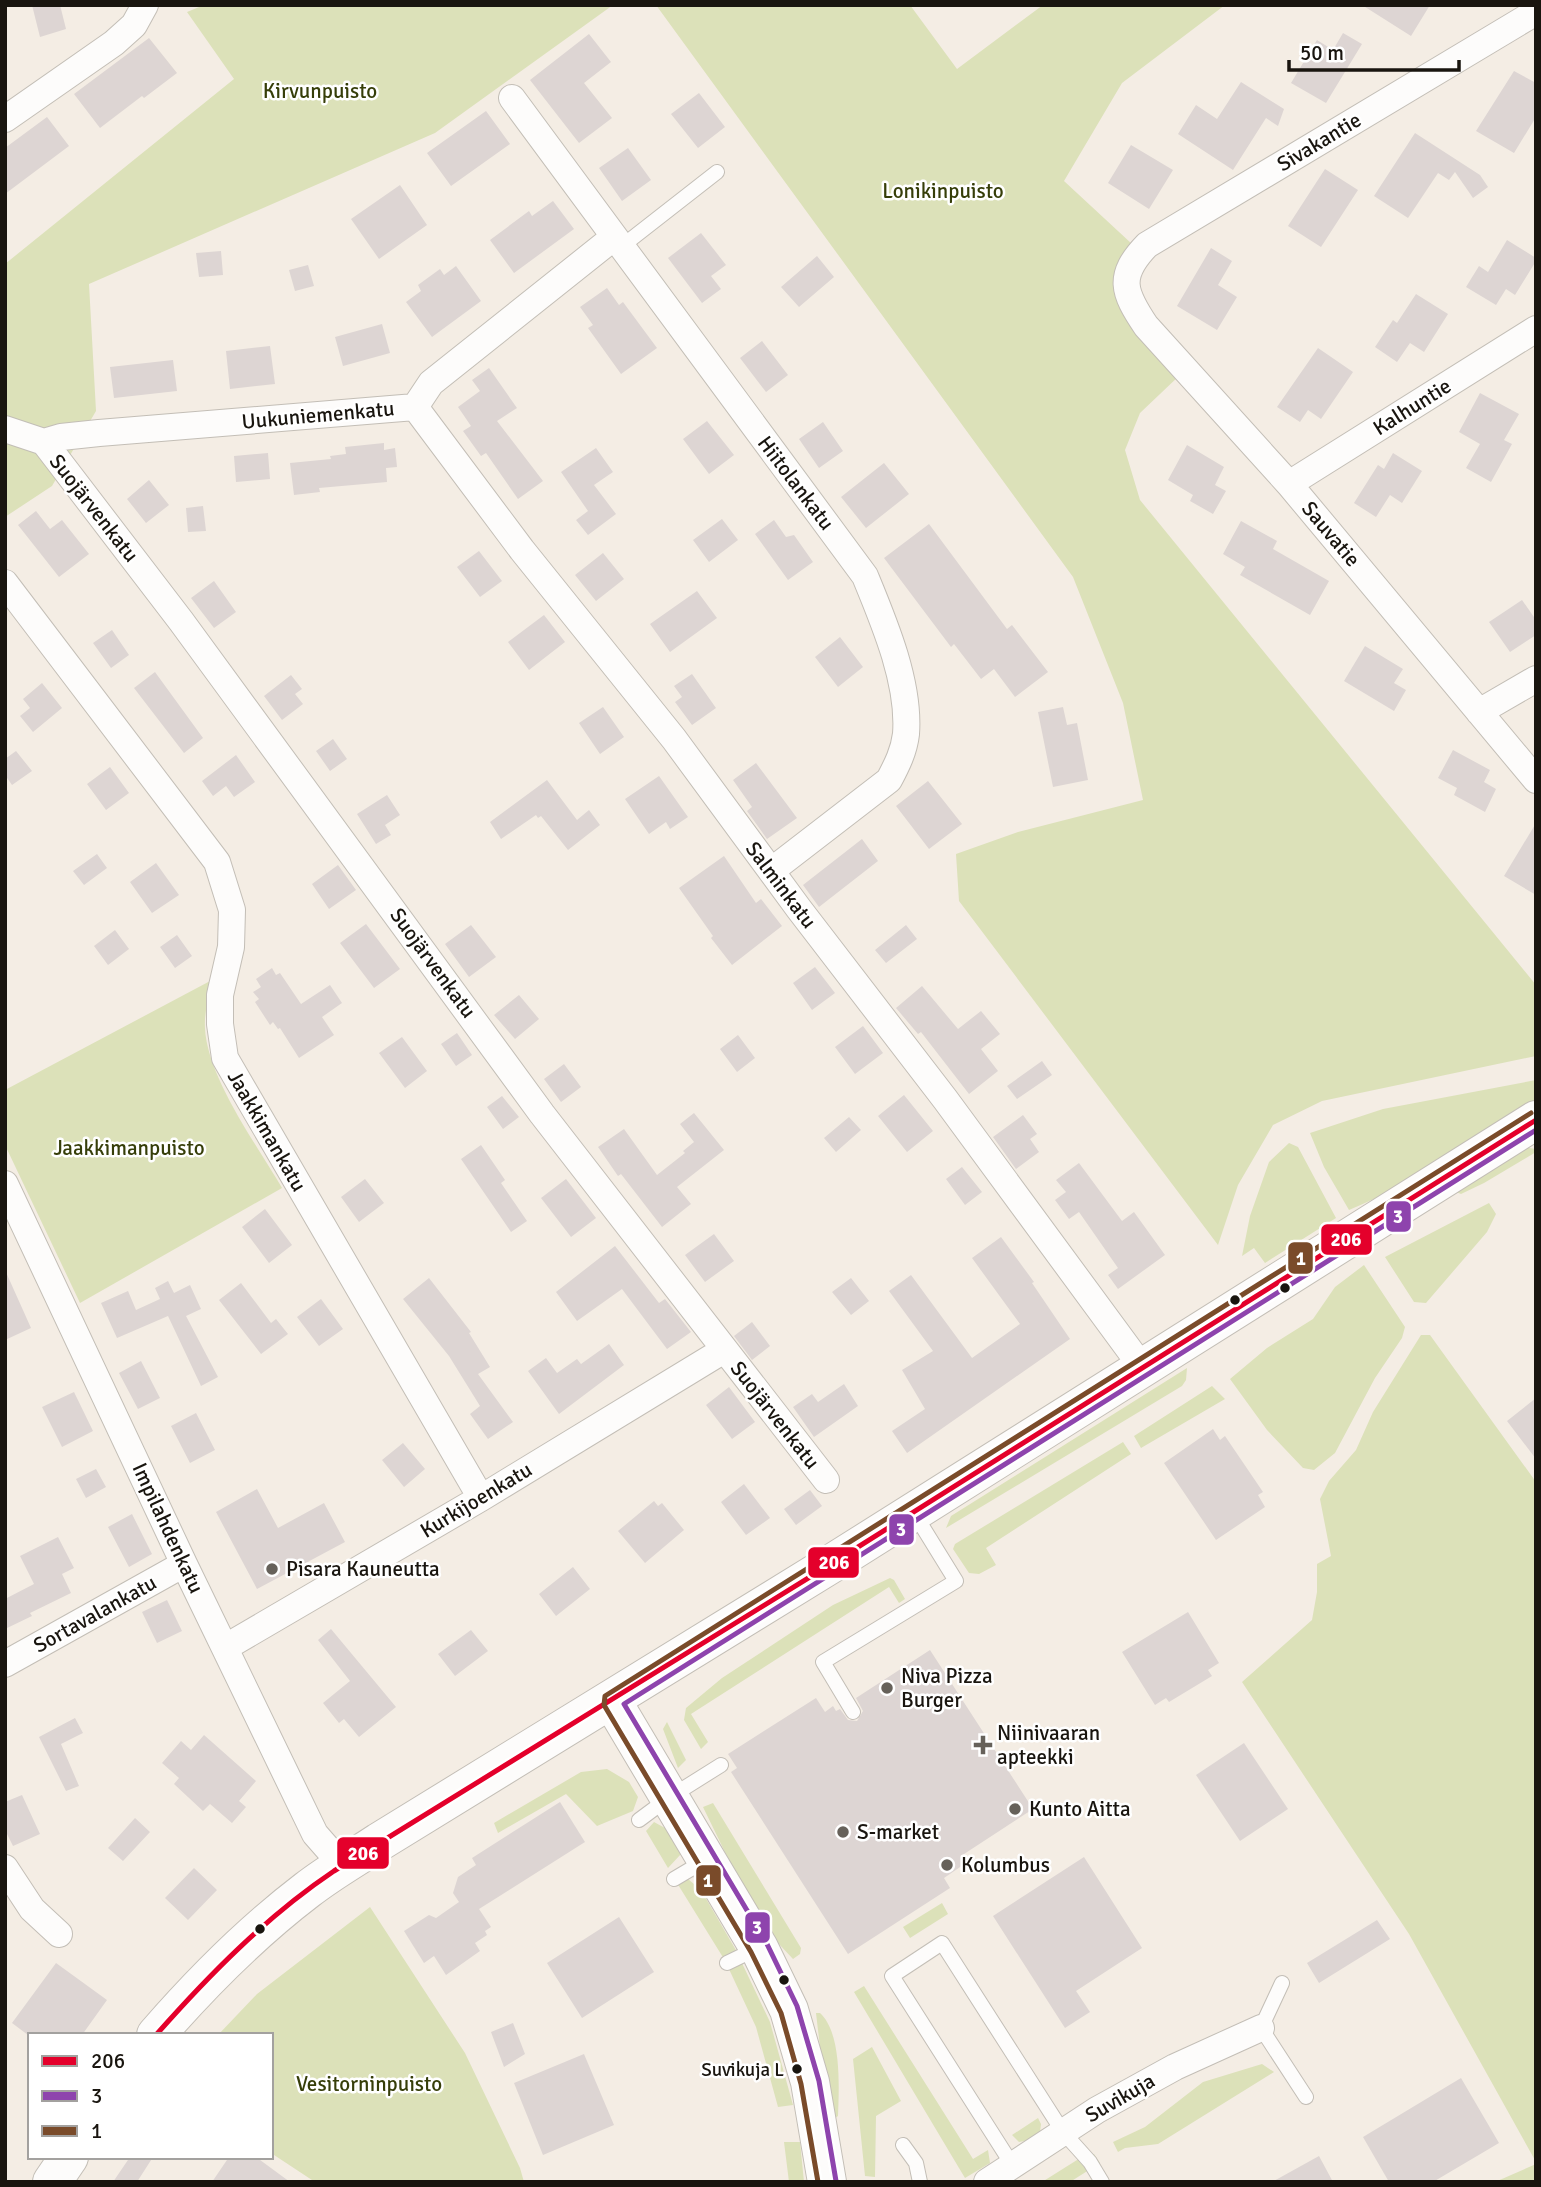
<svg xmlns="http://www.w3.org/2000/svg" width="1541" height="2187" font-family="Signika,sans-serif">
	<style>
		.green { fill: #dce1b9 }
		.building { fill: #ddd5d3 }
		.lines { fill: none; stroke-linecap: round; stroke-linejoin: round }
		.lane-casing { stroke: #c3beb6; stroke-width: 16 }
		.street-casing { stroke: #c3beb6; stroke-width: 28 }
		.secondary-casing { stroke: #c3beb6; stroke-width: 40 }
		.lane { stroke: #fdfcfb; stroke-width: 14 }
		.street { stroke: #fdfcfb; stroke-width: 26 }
		.secondary { stroke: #fdfcfb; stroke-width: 38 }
		.bus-1-casing { stroke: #fff; stroke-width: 10 }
		.bus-2-casing { stroke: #fff; stroke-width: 10 }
		.bus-3-casing { stroke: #fff; stroke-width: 10 }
		.bus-1 { stroke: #e4002b; stroke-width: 5 }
		.bus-2 { stroke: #8e44ad; stroke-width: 5 }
		.bus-3 { stroke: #7a4b2a; stroke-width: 5 }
		.bus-dot { fill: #19150f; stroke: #fff; stroke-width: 2.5 }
		.poi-dot { fill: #66615a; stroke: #fff; stroke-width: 2.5 }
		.labels { text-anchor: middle; stroke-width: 5; stroke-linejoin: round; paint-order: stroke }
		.bus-label { font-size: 19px; fill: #19150f; stroke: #fff; text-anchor: end }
		.park-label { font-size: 21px; fill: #363e09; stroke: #fff }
		.street-label { font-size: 21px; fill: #19150f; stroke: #fff }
		.poi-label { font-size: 21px; fill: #19150f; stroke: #fff; text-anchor: start }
		.line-badge { stroke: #fff; stroke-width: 2.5 }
		.badge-label { font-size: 19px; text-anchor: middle; font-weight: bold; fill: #fff }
	</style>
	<rect width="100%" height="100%" fill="#f4ede4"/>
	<path class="green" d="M204,5h409l-178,128 -346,151 7,127 -44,75 -47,31v-253l229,-185 -47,-67z
		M656,5h254l47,64 86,-64h182l-103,78 -58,98 68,63 -13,29 61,102 -40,38 -15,37 15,50 396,485v71l-214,45 -49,24 -35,60 -20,60 -259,-344 -3,-47 62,-22 125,-32 -20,-97 -50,-126z
		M212,980c-3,16 -8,32 -7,48 2,49 52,117 77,160l-202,115 -75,-158v-55z
		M1536,1080v24c-61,38 -121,79 -187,106l-25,-43 -14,-34 73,-24z
		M1289,1143l9,4 38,71 -71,45 -11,-15 -12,8 8,-40 19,-54z
		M1522,1147l14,2v3l-52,31 -23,11 -10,-4z
		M1489,1203l7,11 -9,18 -61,71 -12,-1 -29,-45z
		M1364,1265l41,62 -3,11 -27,40 -40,75 -21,17 -11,-2 -36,-38 -37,-51 37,-31 46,-29 22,-32z
		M1421,1335h9l106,147v680l-127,-228 -167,-252 70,-62 5,-28v-28l14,-8 -11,-57 9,-18 27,-31 17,-38z
		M1187,1368l-1,12 -4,6 -236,142 5,-12z
		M1212,1386l13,13 -84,49 -7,-12z
		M1123,1442l8,12 -145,94 10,17 -17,9 -10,-1 -16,-24 2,-5z
		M890,1578l4,2 11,19 -6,4 -10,-16 -198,127 17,28 -7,7 -17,-29 2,-12 36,-30 111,-73z
		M667,1722l19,38 -8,8 -15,-39z
		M607,1769l22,13 9,15 -5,14 -36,15 -31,-32 -68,39 -4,-10 87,-51z
		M713,1803l88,145 -1,6 -7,5 -33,-35 -57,-117z
		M654,1822l11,6 16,26 -13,14 -22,-37z
		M688,1879l13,11 36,62 -13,7 -47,-76z
		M942,1903l6,11 -38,24 -7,-11z
		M370,1907l95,146 55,115 4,14h-209l-44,-29v-118h-53l39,-41z
		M741,1961l29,61 23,83 -15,2 -22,-80 -28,-60z
		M864,1986l109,173 15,-9 2,13 -25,15 -6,-10 -105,-176z
		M816,2013h4c22,20 19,75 18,103l-4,3 -7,-12z
		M872,2047l29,54 -25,15 -1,61 -10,-1 -12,-117z
		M1262,2064l12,8 -116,72 -33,4 -7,4 -5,-10 32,-15 58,-45z
		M1038,2118l3,6 -1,8 -10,8 -11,2 -7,-7z
		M784,2142h16l4,40h-15z
		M1094,2154l6,9 -30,19h-28l35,-22z
		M1536,2164v18h-41z"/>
	<path class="building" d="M32,5h28l6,24 -26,8z
		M1362,5h68l-19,31z
		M1343,33l19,11 -36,59 -35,-20 26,-43 16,10z
		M589,34l22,28 -27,21 28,35 -33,25 -49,-63z
		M149,38l28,35 -33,25 -2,-2 -42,32 -26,-34z
		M1514,71l22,12v34l-22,36 -38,-22z
		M1241,82l43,27 -6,17 -12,-8 -33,52 -55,-36 18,-29 21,14z
		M699,93l26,34 -27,21 -27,-34z
		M486,111l24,33 -59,42 -24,-33z
		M47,117l22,29 -64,48v-46z
		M1415,133l65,42 8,12 -15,11 -18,-26 -6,8 -11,-7 -30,45 -34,-22z
		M1131,145l42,25 -24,39 -41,-26z
		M628,148l23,32 -29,21 -23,-33z
		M1325,169l33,21 -37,57 -33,-21z
		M400,185l27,40 -48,34 -28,-40z
		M553,201l21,28 -60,44 -24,-33 39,-29 3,5z
		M701,233l25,32 -15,11 10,13 -19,14 -34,-45z
		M1507,240l29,18v3l-21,34 -9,-6 -10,16 -30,-18 13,-21 9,6z
		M1211,248l21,13 -14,24 19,12 -20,33 -40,-24z
		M221,251l2,24 -24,2 -3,-24z
		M817,256l17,21 -35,30 -18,-20z
		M308,265l6,21 -19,5 -6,-21z
		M456,266l25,35 -49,36 -26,-35 15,-11 -3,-6 22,-16 4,6z
		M607,288l12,17 4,-3 34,46 -36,26 -33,-46 5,-3 -13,-18z
		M1416,294l32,20 -24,38 -14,-9 -13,19 -22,-15 18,-27 4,3z
		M382,324l8,29 -47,13 -8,-29z
		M762,341l26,34 -22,17 -26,-34z
		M270,346l5,38 -45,5 -4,-38z
		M1318,348l35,24 -32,47 -13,-9 -8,12 -23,-15z
		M173,360l4,31 -63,7 -4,-31z
		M489,368l28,40 -20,13 46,60 -25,18 -32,-46 -5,3 -18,-25 8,-5 -13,-19 22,-16 -8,-11z
		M1480,393l39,21 -15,26 8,4 -21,38 -25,-14 14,-24 -21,-12z
		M707,421l27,34 -25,19 -26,-35z
		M823,422l20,29 -24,17 -20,-29z
		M384,443v7l11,-2 2,19 -11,1 1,14 -68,6 1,4 -26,3 -4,-32 41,-4 -1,-3 16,-2 -1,-7z
		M1187,445l37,22 -9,18 11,6 -13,23 -23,-13 3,-6 -25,-15z
		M596,448l17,24 -19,13 22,29 -28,21 -12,-15 12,-9 -27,-39z
		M268,453l2,26 -34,3 -2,-26z
		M1393,453l29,18 -20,32 -12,-8 -14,22 -22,-14 24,-38 6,4z
		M884,463l25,31 -43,34 -25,-31z
		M149,480l20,25 -23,18 -19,-24z
		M203,506l3,25 -18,1 -2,-24z
		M36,511l14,18 12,-9 27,34 -30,23 -41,-52z
		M722,519l16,21 -29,22 -16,-22z
		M774,520l12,17 8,-2 19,27 -25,18 -33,-46z
		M1241,521l36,20 -4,8 56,32 -19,34 -70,-40 5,-8 -22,-13z
		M929,524l78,105 5,-4 36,47 -33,25 -21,-28 -13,10 -27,-35 -3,3 -67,-89z
		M479,551l23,30 -22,16 -23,-30z
		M603,553l21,26 -28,22 -21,-26z
		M214,581l22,31 -22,16 -23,-30z
		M697,591l20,27 -47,34 -20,-28z
		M1522,600l14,20v15l-26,17 -21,-30z
		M544,615l21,27 -36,28 -21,-28z
		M112,630l17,25 -18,13 -18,-25z
		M840,637l23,30 -25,20 -23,-30z
		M1365,646l38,23 -9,14 12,7 -12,21 -50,-30z
		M155,672l48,66 -19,15 -50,-65z
		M692,674l24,34 -24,17 -17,-23 7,-5 -8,-11z
		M291,675l11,14 -7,5 8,10 -21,16 -18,-24z
		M42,683l20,25 -29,24 -13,-16 10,-8 -7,-9z
		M603,707l21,30 -24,17 -21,-31z
		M1063,707l4,18 10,-2 11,57 -35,7 -15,-75z
		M333,739l14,20 -17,12 -14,-20z
		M1453,750l37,20 -6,12 12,7 -11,23 -31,-17 3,-7 -19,-10z
		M16,751l16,20 -20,14 -7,-10v-16z
		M236,755l19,27 -21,15 -8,-11 -13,10 -11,-15z
		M756,763l41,55 -30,21 -20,-28 5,-4 -19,-27z
		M110,767l19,26 -23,17 -19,-26z
		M659,776l29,41 -18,12 -4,-7 -17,12 -24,-35z
		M547,780l30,40 12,-10 11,15 -32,25 -27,-34 -3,2 -2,-3 -35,24 -11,-17z
		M928,781l34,43 -33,25 -33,-43z
		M387,795l13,20 -15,10 6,10 -15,9 -19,-30z
		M1536,823v72l-32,-19z
		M862,839l16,22 -59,46 -16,-22z
		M97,854l10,14 -23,17 -11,-14z
		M724,856l32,47 5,-4 21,27 -50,39 -21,-27 2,-2 -34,-48z
		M156,863l23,32 -27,18 -22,-31z
		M338,865l18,25 -27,19 -17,-25z
		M366,924l34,45 -26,19 -34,-45z
		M471,925l25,32 -27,20 -24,-33z
		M906,925l11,14 -31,24 -11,-13z
		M115,930l14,19 -21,16 -14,-19z
		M177,935l15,21 -17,12 -15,-21z
		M815,967l20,26 -23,17 -19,-27z
		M272,968l4,7 4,-2 21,31 29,-19 12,18 -20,14 12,18 -35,23 -19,-30 -2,1 -5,-7 -3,3 -15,-23 4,-3 -6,-7 8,-5 -5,-8z
		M922,986l36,43 23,-18 19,23 -19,15 17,22 -29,23 -48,-62 -3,2 -22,-26z
		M519,995l20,24 -24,20 -21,-24z
		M863,1026l20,27 -28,21 -20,-27z
		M457,1033l15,22 -16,11 -15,-22z
		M738,1035l17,23 -18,14 -17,-23z
		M402,1037l25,34 -22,17 -26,-35z
		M1042,1061l10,14 -35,24 -10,-13z
		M564,1064l17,23 -20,15 -17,-23z
		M904,1095l29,36 -26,21 -29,-36z
		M502,1096l17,21 -16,12 -16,-22z
		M694,1113l30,37 -47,37 14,17 -29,23 -41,-53 -3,2 -20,-29 26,-18 33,46 28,-22 -2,-2 11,-9 -14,-18z
		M1023,1115l14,19 -7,5 9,13 -23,17 -23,-32z
		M849,1117l12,13 -25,22 -12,-14z
		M481,1145l24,35 -4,3 26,38 -16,11 -50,-73z
		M1079,1163l43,58 12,-9 31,43 -47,34 -10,-14 10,-7 -39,-56 -10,7 -14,-19 11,-8 -10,-12z
		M962,1167l20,25 -17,13 -19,-26z
		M365,1179l19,24 -25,19 -18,-25z
		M566,1179l30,39 -25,19 -30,-39z
		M265,1209l27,36 -23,18 -27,-36z
		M714,1234l20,27 -29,21 -20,-27z
		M1001,1237l33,45 -2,1 38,56 -163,114 -15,-22 33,-22 -23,-39 31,-19 -44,-60 22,-16 61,83 48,-34 -48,-66z
		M615,1246l44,57 6,-4 26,33 -24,17 -45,-60 -45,32 -21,-29z
		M5,1270l26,58 -26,12z
		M429,1278l42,54 -2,1 21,34 -12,7 35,48 -25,17 -18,-25 10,-8 -31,-50 -46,-57z
		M851,1278l18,23 -18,14 -19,-23z
		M168,1281l6,12 16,-8 11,24 -15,7 32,61 -17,9 -33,-70 -51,22 -16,-35 27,-12 8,19 24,-11 -5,-11z
		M241,1283l30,40 5,-4 12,15 -27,20 -42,-54z
		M321,1299l22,30 -24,17 -22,-29z
		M752,1322l18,24 -18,14 -18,-24z
		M609,1344l15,21 -65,49 -31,-43 18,-13 11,15 20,-14 4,5z
		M141,1361l19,37 -22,11 -19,-36z
		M844,1384l14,22 -44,31 -21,-30 19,-13 6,8z
		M729,1387l26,35 -23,17 -26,-34z
		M74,1392l19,39 -31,16 -20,-40z
		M1536,1398v61l-29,-38z
		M196,1413l19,37 -25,13 -19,-37z
		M1213,1429l7,11 5,-4 38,56 -5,3 7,12 -49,33 -52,-77z
		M403,1443l22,26 -21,18 -22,-27z
		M96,1469l10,18 -20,11 -10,-19z
		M744,1484l26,34 -24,17 -25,-33z
		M257,1489l21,39 46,-25 21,39 -88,47 -41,-77z
		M810,1490l12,16 -26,19 -12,-16z
		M654,1501l4,5 4,-3 22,27 -39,33 -27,-32z
		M132,1514l20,40 -23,13 -21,-40z
		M58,1537l16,31 -12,6 9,19 -41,20 2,3 -27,13v-30l29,-15 -14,-28z
		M573,1567l17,22 -34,27 -17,-22z
		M167,1600l15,31 -25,12 -15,-31z
		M1188,1612l31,51 -11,7 4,6 -43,26 -3,-4 -11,7 -33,-53z
		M331,1629l65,78 -37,30 -15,-18 -5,4 -16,-20 27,-22 -32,-41z
		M471,1630l17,21 -33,25 -17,-22z
		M930,1650l103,159 -72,47 5,7 -22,15 6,10 -102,66 -117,-182 6,-4 -9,-14 88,-56 9,14 8,-6 3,5 4,-2 8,11 9,1 6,-10 -7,-13z
		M75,1718l8,15 -22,11 18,42 -13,5 -27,-54z
		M204,1735l52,46 -17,20 7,6 -14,16 -22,-19 -7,7 -29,-27 5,-6 -17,-15 19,-22 10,9z
		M1244,1743l44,66 -48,32 -44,-66z
		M22,1795l18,39 -27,12 -8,-16v-28z
		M560,1802l25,40 -106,67 12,18 -6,4 2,4 -12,8 5,8 -34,24 -12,-19 -10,7 -20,-32 25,-16 7,3 23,-16 -6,-9 5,-16 18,-12 -4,-7z
		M135,1818l15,14 -27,29 -15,-13z
		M1084,1857l58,91 -66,43 14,21 -25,16 -72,-112z
		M194,1868l23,22 -29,30 -23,-22z
		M619,1917l35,55 -72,46 -35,-55z
		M1377,1920l13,19 -71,44 -12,-20z
		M56,1963l51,37 -25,35h-54l-16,-12z
		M513,2023l12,31 -21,13 -13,-35z
		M584,2054l30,71 -71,30 -29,-72z
		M1461,2078l38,65 -66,39h-44l-26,-45z
		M1319,2156l14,26h-61z
		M130,2157h23l-16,25h-24z
		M229,2157h27l34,25h-78z"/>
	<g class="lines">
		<defs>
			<path id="lane" d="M621,247l96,-75
				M853,1712l-30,-50 133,-81 -42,-68
				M639,1820l31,-23 51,-32
				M674,1879l32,-19
				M727,1963l31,-15
				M1282,1983l-21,45 45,69
				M903,2145l13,18 4,19
				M1013,2166l-121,-190 50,-33 121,189 27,30 12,20"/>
			<path id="street" d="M1536,12l-389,233c-30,31 -24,47 -1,81l143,158 247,296
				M512,98l353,478c19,46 45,107 41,158 -2,17 -9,31 -17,46l-118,91
				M5,119l109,-76 20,-18 11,-20
				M415,407l107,143 152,189 125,170 146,190 197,268
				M5,429l39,13 17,-5 38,-4 316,-26 16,-24 182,-145
				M44,442l137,179 361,493 284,366
				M1289,484l247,-155
				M5,583l212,279 15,48 -1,37 -11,48v29l5,34 256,440
				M1479,712l57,-33
				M5,1184l179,380 131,270 28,32
				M226,1647l255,-149 243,-148
				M5,1664l179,-100
				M5,1868l27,41 27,25
				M987,2182l110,-72 78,-43 86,-39"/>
			<path id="secondary" d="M612,1701l147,247 30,62 21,72 17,100
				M156,2035c46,-53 96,-103 151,-145 23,-18 48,-32 72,-48l452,-278 705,-444
				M52,2182l17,-25"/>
		</defs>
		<use href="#lane" class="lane-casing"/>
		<use href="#street" class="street-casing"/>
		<use href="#secondary" class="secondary-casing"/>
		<use href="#lane" class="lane"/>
		<use href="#street" class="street"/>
		<use href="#secondary" class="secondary"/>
		<defs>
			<path id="bus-1" d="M156,2035c53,-60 111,-119 178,-164l497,-307 705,-444"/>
			<path id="bus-2" d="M836,2181l-17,-100 -22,-75 -30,-62 -143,-240 912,-574"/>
			<path id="bus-3" d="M818,2182l-17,-98 -20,-71 -30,-61 -147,-247 1,-9 926,-583"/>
		</defs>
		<use href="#bus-1" class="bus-1-casing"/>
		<use href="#bus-2" class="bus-2-casing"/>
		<use href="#bus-3" class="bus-3-casing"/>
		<use href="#bus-1" class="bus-1"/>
		<use href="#bus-2" class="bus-2"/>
		<use href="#bus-3" class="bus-3"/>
	</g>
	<g class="bus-dot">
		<circle cx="1285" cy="1288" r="6"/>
		<circle cx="1235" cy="1300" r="6"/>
		<circle cx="260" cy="1929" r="6"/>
		<circle cx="784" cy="1980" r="6"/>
		<circle cx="797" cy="2069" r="6"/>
	</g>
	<g class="poi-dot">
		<circle cx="272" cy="1569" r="7"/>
		<circle cx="887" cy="1688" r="7"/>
		<path d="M979.5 1734.5h7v7h7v7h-7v7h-7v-7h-7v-7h7z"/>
		<circle cx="1015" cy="1809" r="7"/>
		<circle cx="843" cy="1832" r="7"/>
		<circle cx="947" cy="1865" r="7"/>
	</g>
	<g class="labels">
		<g class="bus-label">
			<text x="784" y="2076">Suvikuja L</text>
		</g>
		<g class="park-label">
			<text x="320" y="98">Kirvunpuisto</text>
			<text x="943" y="198">Lonikinpuisto</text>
			<text x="129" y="1155">Jaakkimanpuisto</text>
			<text x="369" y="2091">Vesitorninpuisto</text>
		</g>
		<g class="street-label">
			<text transform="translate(1319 142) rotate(-31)" y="7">Sivakantie</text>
			<text transform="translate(1412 407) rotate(-32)" y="7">Kalhuntie</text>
			<text transform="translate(318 415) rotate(-5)" y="7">Uukuniemenkatu</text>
			<text transform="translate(796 483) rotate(53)" y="7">Hiitolankatu</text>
			<text transform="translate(94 508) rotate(52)" y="7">Suojärvenkatu</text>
			<text transform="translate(1331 534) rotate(50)" y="7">Sauvatie</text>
			<text transform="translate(781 885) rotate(53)" y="7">Salminkatu</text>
			<text transform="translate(433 963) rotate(54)" y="7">Suojärvenkatu</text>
			<text transform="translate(267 1131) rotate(60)" y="7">Jaakkimankatu</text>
			<text transform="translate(775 1415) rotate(52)" y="7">Suojärvenkatu</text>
			<text transform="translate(476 1500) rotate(-31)" y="7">Kurkijoenkatu</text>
			<text transform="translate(168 1528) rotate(65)" y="7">Impilahdenkatu</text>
			<text transform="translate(95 1614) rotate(-29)" y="7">Sortavalankatu</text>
			<text transform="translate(1120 2098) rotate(-30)" y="7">Suvikuja</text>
		</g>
		<g class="poi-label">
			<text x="286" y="1576">Pisara Kauneutta</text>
			<text x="901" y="1683">Niva Pizza<tspan x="901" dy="24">Burger</tspan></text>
			<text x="997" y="1740">Niinivaaran<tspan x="997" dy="24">apteekki</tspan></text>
			<text x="1029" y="1816">Kunto Aitta</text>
			<text x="857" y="1839">S-market</text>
			<text x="961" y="1872">Kolumbus</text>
		</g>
	</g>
	<g class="line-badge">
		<rect x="1385" y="1200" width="27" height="33" rx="7" fill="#8e44ad"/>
		<rect x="1320" y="1223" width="53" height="33" rx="7" fill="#e4002b"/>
		<rect x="1287" y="1241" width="27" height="34" rx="7" fill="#7a4b2a"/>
		<rect x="888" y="1513" width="27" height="33" rx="7" fill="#8e44ad"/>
		<rect x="807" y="1546" width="53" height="33" rx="7" fill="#e4002b"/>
		<rect x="336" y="1836" width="54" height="34" rx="7" fill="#e4002b"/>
		<rect x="695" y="1864" width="27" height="33" rx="7" fill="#7a4b2a"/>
		<rect x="744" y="1911" width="27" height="33" rx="7" fill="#8e44ad"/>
	</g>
	<g class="badge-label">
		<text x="1398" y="1223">3</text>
		<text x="1346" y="1246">206</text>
		<text x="1301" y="1265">1</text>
		<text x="901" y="1536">3</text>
		<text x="834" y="1569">206</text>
		<text x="363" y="1860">206</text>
		<text x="708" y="1887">1</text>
		<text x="757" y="1934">3</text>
	</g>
	<rect width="1541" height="2187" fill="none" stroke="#19150f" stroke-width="14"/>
	<rect x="28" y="2033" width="245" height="126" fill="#ffffff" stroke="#a3a19f" stroke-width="2"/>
	<rect x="42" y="2056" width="35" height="10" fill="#e4002b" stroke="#a3a19f" stroke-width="2"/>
	<text x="91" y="2068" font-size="21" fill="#19150f">206</text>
	<rect x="42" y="2091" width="35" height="10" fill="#8e44ad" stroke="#a3a19f" stroke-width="2"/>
	<text x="91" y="2103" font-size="21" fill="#19150f">3</text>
	<rect x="42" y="2126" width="35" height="10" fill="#7a4b2a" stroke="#a3a19f" stroke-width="2"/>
	<text x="91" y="2138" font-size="21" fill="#19150f">1</text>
	<path d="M1289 60v10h170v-10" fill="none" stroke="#19150f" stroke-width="3.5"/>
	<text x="1300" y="60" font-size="21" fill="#19150f" stroke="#ffffff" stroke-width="5" paint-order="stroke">50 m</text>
</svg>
